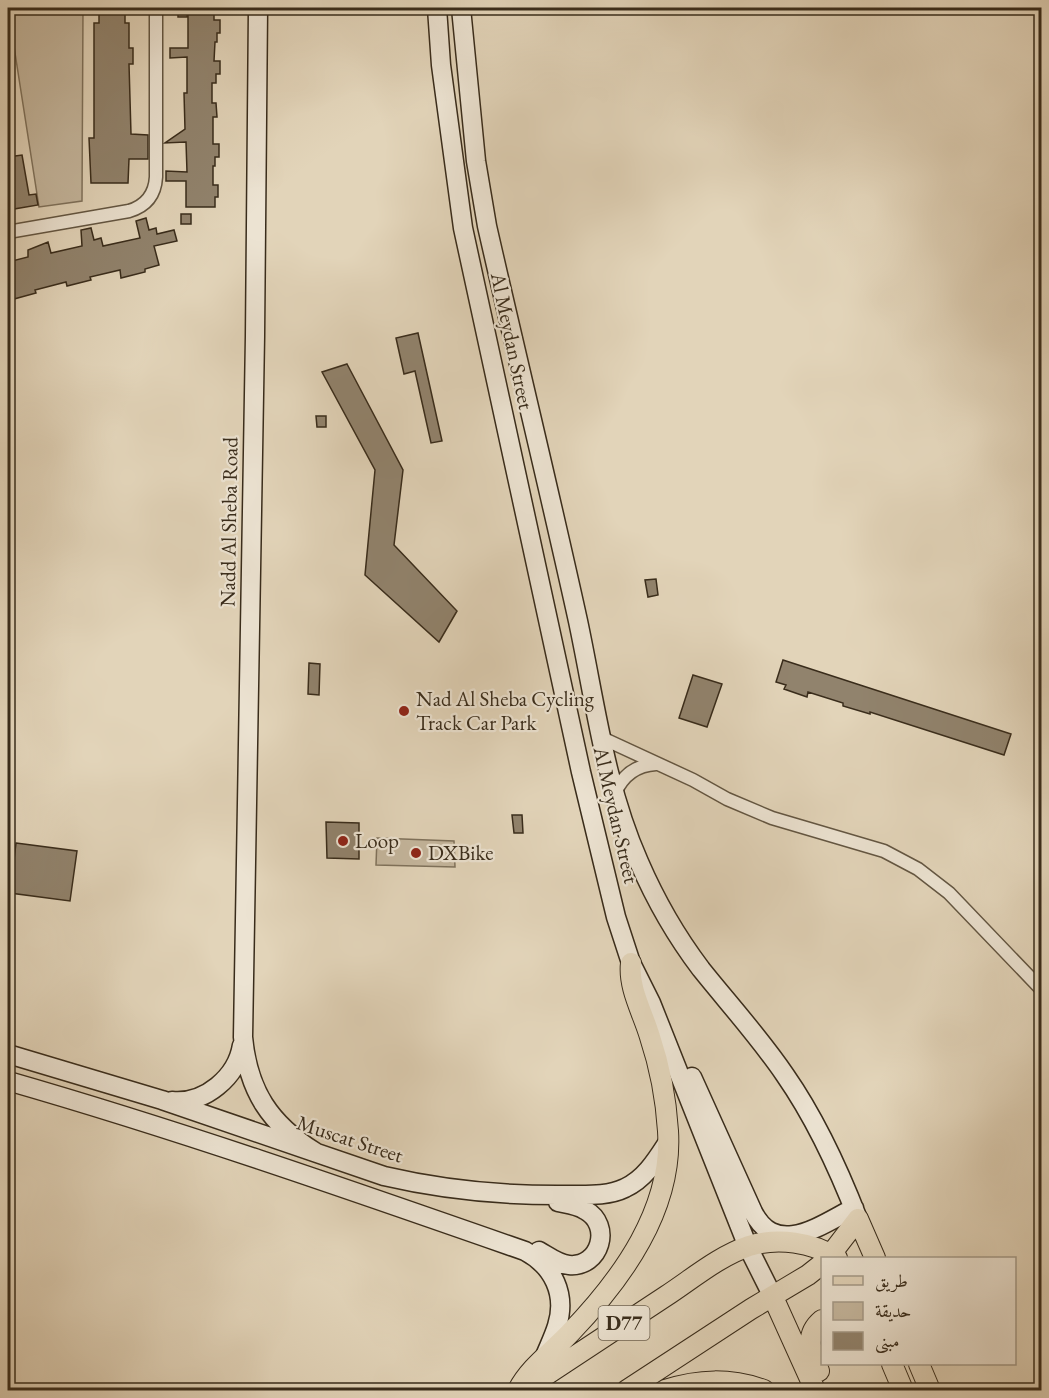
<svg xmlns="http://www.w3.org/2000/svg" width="1049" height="1398" font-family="'EB Garamond',Amiri,serif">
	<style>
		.green { fill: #c5b79e; stroke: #7f725c; stroke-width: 1.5 }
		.building { fill: #91836d; stroke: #392c1b; stroke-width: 1.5 }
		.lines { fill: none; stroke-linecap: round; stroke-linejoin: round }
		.street-casing { stroke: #635642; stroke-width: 15 }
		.secondary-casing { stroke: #392c1b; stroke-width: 21 }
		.primary-casing { stroke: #392c1b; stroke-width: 22 }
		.street { stroke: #ece3d2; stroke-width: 12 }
		.secondary { stroke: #ece3d2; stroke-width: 18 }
		.primary { stroke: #e2d4b9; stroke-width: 20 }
		.poi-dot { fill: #8f2418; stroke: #ece3d2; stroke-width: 2 }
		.labels { text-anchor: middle; stroke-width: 4.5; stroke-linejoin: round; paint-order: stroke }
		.shield { fill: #ece3d2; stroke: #6f6352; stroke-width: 1.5 }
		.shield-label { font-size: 20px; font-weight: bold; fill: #392c1b }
		.street-label { font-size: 21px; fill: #392c1b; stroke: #ece3d2 }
		.poi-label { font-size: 21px; fill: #392c1b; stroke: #ece3d2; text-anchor: start }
	</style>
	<rect width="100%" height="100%" fill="#e2d4b9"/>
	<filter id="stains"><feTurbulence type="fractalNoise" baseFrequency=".00333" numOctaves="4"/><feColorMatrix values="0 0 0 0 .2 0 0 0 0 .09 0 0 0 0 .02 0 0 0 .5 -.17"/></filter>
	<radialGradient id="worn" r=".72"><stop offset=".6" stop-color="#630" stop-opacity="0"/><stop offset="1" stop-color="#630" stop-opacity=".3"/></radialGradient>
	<path class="green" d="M8,8h75l-1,193 -43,6z
		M377,838l77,3 1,26 -79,-2z"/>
	<path class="building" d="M99,8h26v15h4v25h4v16h-4l2,70 17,1v24h-19l-1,24h-37l-2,-45h5v-115h5z
		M178,8h10l-1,9h-9z
		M188,10h26v10h6v13h-3v9h-2l-1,19h6v13h-4v9h-4v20h4l1,14h-4v27h6v13h-4v9h-2v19h5v12h-3v10h-29v-26h-20v-10l21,1 -1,-30 -21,1 20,-14 -1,-36h3v-36l-17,1v-10h18z
		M22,155l7,40 7,-1 2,11 -30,5v-53z
		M181,214h10v10h-10z
		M146,218l3,12 7,-2 1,6 17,-4 3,11 -23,5 5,19 -14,4v3l-24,6 -1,-8 -30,7 1,3 -24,6 -1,-4 -31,8 1,3 -22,6 -6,-25v-12l20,-5v-7l20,-8 3,11 31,-7 -1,-16 10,-2 3,12 7,-2 2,8 37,-8 -4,-17z
		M418,333l24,108 -11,2 -16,-72 -11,3 -8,-36z
		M347,364l56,106 -9,75 63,66 -18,31 -74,-67 10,-105 -53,-98z
		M316,416h10v11h-9z
		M656,579l2,16 -10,2 -3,-17z
		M783,660l228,74 -7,21 -134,-43v2l-27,-8v-3l-35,-11 -1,5 -23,-8 2,-4 -10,-3z
		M309,663l11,1 -1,31 -11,-1z
		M693,675l29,9 -15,43 -28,-9z
		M512,815h10l1,18h-9z
		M326,822l33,1v36l-32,-1z
		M16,843l61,8 -7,50 -60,-8z"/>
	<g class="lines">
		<defs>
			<path id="street" d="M8,232l121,-21c17,-5 26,-16 27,-34v-169
				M602,738l91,42 34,19 45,19 112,33 34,18 31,24 93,97
				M615,793c8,-18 22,-28 41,-29"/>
			<path id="secondary" d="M258,8l-3,328 -12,701c5,54 27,87 72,115
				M437,8l4,57 22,163 118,544 35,145 15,46 20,40 97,244 25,50
				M461,8l15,153 11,65c30,132 62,263 91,395 17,80 27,165 61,241 16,37 37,74 62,107 28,35 59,69 84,106 30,43 54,95 73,144
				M8,1054l154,46 222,76c60,14 124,20 187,19 17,0 38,1 54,-7 20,-9 32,-29 43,-46
				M692,1077l61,135c24,47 69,12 101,-4
				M8,1081c174,50 345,110 517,170 28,15 42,43 32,75 -3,10 -8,20 -12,30
				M172,1101c33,3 65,-24 70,-56
				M539,1251c9,5 19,13 30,14 31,3 44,-40 16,-55 -8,-5 -18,-6 -27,-8"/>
			<path id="primary" d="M858,1219l17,39
				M828,1258l30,-39
				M773,1297l42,93
				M892,1364l11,26
				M919,1364l11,26
				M819,1371c-8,-19 -15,-36 3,-51
				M525,1389c47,-31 94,-62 141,-93 26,-17 53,-40 83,-50 29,-9 63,-4 88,12
				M518,1390c12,-23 34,-38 52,-57 52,-54 103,-124 98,-202 -2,-32 -8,-64 -18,-94 -7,-24 -22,-49 -19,-74
				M627,1390l124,-81 57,-34 14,-11
				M665,1390c34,-11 65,-12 99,0"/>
		</defs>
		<use href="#street" class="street-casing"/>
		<use href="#secondary" class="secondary-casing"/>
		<use href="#primary" class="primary-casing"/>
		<use href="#street" class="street"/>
		<use href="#secondary" class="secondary"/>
		<use href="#primary" class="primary"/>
	</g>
	<g class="poi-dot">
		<circle cx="404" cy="711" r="6"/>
		<circle cx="343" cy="841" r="6"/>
		<circle cx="416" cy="853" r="6"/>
	</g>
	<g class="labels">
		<rect class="shield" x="598.5" y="1306" width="51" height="34" rx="4.5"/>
		<g class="shield-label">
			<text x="624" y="1330">D77</text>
		</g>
		<g class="street-label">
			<text transform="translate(512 341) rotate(78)" y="7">Al Meydan Street</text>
			<text transform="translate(229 522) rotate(-89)" y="7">Nadd Al Sheba Road</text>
			<text transform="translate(616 815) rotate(77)" y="7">Al Meydan Street</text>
			<text transform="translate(350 1139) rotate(18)" y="7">Muscat Street</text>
		</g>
		<g class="poi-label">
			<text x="416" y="706">Nad Al Sheba Cycling<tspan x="416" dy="24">Track Car Park</tspan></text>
			<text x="355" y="848">Loop</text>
			<text x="428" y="860">DXBike</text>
		</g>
	</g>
	<rect width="1049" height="1398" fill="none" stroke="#e2d4b9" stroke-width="30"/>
	<rect x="9" y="9" width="1031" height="1380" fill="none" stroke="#392c1b" stroke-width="3"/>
	<rect x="15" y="15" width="1019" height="1368" fill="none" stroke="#392c1b" stroke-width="1.5"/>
	<rect x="821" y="1257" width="195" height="108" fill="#ece3d2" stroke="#a49a89" stroke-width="1.5"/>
	<rect x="833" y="1276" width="30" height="9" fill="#e2d4b9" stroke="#a49a89" stroke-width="1.5"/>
	<text x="875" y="1287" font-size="18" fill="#392c1b">طريق</text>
	<rect x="833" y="1302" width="30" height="18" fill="#c5b79e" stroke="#a49a89" stroke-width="1.5"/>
	<text x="875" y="1317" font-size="18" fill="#392c1b">حديقة</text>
	<rect x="833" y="1332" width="30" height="18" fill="#91836d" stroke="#a49a89" stroke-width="1.5"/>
	<text x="875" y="1347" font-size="18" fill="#392c1b">مبنى</text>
	<rect width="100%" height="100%" filter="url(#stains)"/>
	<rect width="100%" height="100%" fill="url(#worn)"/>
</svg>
